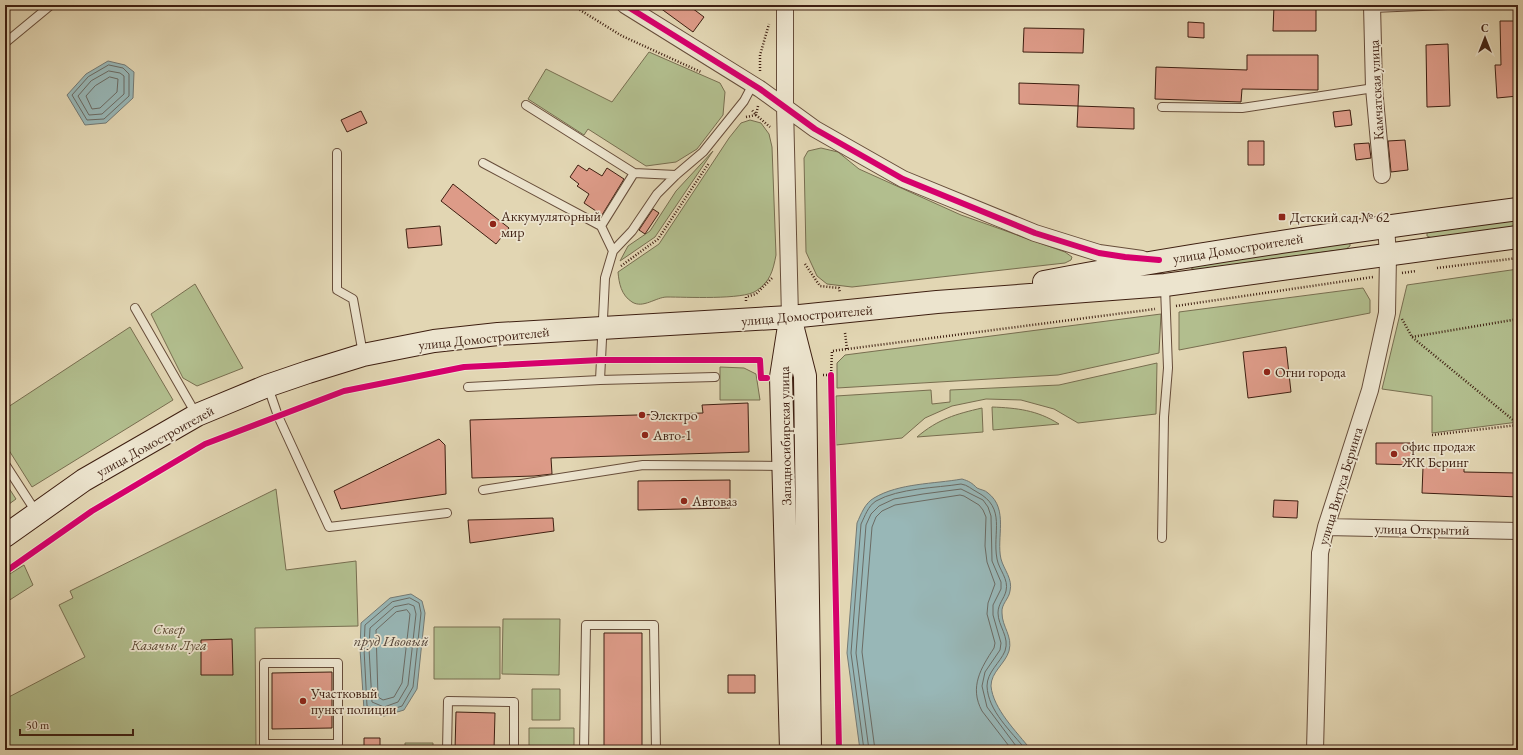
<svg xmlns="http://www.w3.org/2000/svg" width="1523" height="755" font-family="'EB Garamond',serif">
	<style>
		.green { fill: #b2be8e; stroke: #786e50 }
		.water { fill: #98b7b7; stroke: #747a75 }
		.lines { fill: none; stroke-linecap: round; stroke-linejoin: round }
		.shore { stroke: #6b6b64; stroke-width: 1 }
		.building { fill: #dd9b88; stroke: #3e1f11 }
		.service-casing { stroke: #674d3a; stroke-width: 10 }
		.minor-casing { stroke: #674d3a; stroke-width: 18 }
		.secondary-casing { stroke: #3e1f11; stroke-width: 24 }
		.path { stroke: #3e1f11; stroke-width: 2.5; stroke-dasharray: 1 2; stroke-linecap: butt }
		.service { stroke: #ece4ce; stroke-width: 8 }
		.minor { stroke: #ece4ce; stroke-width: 16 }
		.secondary { stroke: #ece4ce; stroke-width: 22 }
		.cycleway-casing { stroke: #ece4ce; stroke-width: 8 }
		.cycleway { stroke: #d6006c; stroke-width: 6 }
		.poi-dot { fill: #8f2418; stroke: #ece4ce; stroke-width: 1.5 }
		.labels { text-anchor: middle; stroke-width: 3.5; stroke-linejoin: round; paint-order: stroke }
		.street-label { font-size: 14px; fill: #3e1f11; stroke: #ece4ce }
		.poi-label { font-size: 14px; fill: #3e1f11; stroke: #ece4ce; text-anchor: start }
		.park-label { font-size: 14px; font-style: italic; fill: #5b4730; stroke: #ece4ce }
		.water-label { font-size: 15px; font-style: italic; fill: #54453a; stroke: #ece4ce }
	</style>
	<rect width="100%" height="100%" fill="#e2d6b3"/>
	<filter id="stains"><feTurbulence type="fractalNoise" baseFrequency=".005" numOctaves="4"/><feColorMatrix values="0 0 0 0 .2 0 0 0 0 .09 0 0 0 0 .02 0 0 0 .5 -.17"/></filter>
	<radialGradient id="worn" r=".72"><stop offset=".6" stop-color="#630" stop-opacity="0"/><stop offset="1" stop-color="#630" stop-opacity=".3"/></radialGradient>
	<path class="green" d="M649,52l71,31 5,9 -2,23 -26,34 -21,13 -30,4 -58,-37 -4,6 -56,-36 18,-30 66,33z
		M750,120l11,3 8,11 3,13 4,108c-3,16 -6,27 -20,36 -13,9 -71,6 -89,6 -11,0 -24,12 -35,5 -11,-7 -13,-19 -14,-30l41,-28 70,-106 12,-15z
		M821,148l17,4 21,17 102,46 104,37 7,5 -1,3 -6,3 -213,24 -25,-3 -10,-8 -11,-24 -2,-94 4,-7z
		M713,151l-58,86 -35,24 8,-15 22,-15 26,-40z
		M1518,219v8l-86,11 -5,-2v-3l3,-3z
		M1350,242v4l-4,3 -151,21 -4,-2 -1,-5z
		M1518,269v153l-86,11v-37l-50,-7 25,-104z
		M195,284l48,84 -46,18 -14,-8 -32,-64z
		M1363,288l7,12v13l-191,37v-38z
		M1161,314l-2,39 -101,22 -221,13v-25l8,-8z
		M130,327l43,73 -141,87 -27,-43v-35z
		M1157,363l-1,51 -78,9 -24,-14 -33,-9 -35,-1 -34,7 -27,12 -23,20 -66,7v-49l95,-6 1,14 18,-2v-12l109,-5z
		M720,367l24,1 12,6 4,26h-40z
		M992,407c25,1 45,3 67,17l-66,6z
		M982,408l1,24 -66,5c21,-18 39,-23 65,-29z
		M5,482l11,17 -11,8z
		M276,489l10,81 70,-9 2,65 -103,2 1,122h-251v-51l80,-42 -26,-52 14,-7 -3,-7z
		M24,565l9,20 -28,18v-26z
		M503,619h57l-1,56 -57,-1z
		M434,627h66v52h-66z
		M532,689h28v31h-28z
		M529,728h45v22h-45z
		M405,743h28v7h-28z"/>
	<path class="water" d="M108,61l17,4 9,7 -1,26 -27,25 -21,2 -18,-30 19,-21z
		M962,479c7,2 10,4 15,9 4,2 8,2 11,5 21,16 8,45 13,66 3,11 12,20 9,32 -1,8 -9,13 -8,22 0,14 11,23 7,38 -4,13 -18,21 -18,35 2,23 26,46 40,64h-171l-13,-97 10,-130c4,-9 8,-20 17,-25 25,-15 60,-14 88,-19z
		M411,594l11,7 3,12 -8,76 -13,21 -20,6 -20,-6 -4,-61 1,-26 29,-25z"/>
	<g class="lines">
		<path class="shore" d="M109,65l14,3 6,6v22l-25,23 -17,1 -15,-25 16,-18z
			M109,71l11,2 4,3v18l-22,20 -13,1 -11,-19 13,-15z
			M110,77l8,2 -1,13 -17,16 -8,1 -6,-13 9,-10z
			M410,598l9,5 2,10 -8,74 -11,19 -18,6 -17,-6 -3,-57 1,-24 27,-23z
			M409,604l5,2 2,8 -8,71 -10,17 -14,5 -12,-5 -3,-53 1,-21 24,-21z
			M407,610l3,4 -8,69 -8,14 -11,3 -5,-3 -2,-67 20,-18z
			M864,750l-13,-97 10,-129c4,-8 7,-18 15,-23 23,-13 60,-13 85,-17 7,1 10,5 16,8 30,16 15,40 20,67 2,11 12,20 9,32 -2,8 -8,13 -8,22 0,13 12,24 7,38 -5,12 -18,21 -18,35 1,25 24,45 39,64
			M869,750l-13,-97 10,-128 5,-11 8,-8 15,-7 29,-5 38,-5 22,11 5,7 3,9 1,45 9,21v7l-8,16v10l8,28 -1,7 -15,22 -3,14 5,21 32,43
			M875,750l-13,-98 10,-125 4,-10 6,-6 13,-6 65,-10 4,1 15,9 4,5 3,7 -1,29 2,16 8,22 -7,19 -1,11 8,29 -1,5c-13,20 -25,39 -12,63l30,39"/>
	</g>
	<path class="building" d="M656,5h32l16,12 -11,15z
		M1274,5h42v26h-43z
		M1500,21h18v75l-21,2 -2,-33h6z
		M1188,22l16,1v15l-16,-1z
		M1024,28l60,1 -1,24 -60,-1z
		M1448,44l2,62 -23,1 -1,-62z
		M1247,55h71v35l-76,-1 -1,13 -86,-3 1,-32 91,3z
		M1019,83l60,2 -1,21 -59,-2z
		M1078,106l56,2v21l-57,-2z
		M1350,110l2,15 -17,2 -2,-15z
		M361,111l6,12 -20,9 -6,-12z
		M1405,140l3,30 -17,2 -3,-31z
		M1248,141h16v24h-16z
		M1369,143l2,15 -15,2 -2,-16z
		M578,165l9,6 2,-3 13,8 5,-8 17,11 -22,36 -18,-12 5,-9 -12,-8 2,-2 -9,-7z
		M453,184l56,44 -13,16 -55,-43z
		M653,209l6,4 -14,21 -6,-4z
		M440,226l2,19 -34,3 -2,-19z
		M1286,347l5,45 -43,6 -5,-46z
		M748,403l1,49 -198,6 1,16 -18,2 -62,2 -2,-58 233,-7 -1,-8z
		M439,439l6,6 1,49 -105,15 -7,-18z
		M1376,443h37v22l-37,-1z
		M1423,467l41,1v4l54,1v24l-96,-4z
		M730,480v28l-92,2v-29z
		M1274,500l24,1 -1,17 -24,-1z
		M553,518l1,13 -84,12 -2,-23z
		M604,633h38v117h-38z
		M232,639l1,36h-32v-35z
		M332,672v56l-60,1v-56z
		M728,675h27v18h-27z
		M456,712l39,1 -1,37h-39z
		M364,738h16v12h-16z"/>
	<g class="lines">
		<defs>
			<path id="service" d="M1372,8l75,-3
				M5,43l46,-38
				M526,105l108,68
				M1162,107l80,1 132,-20
				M337,153v137l16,9 10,55
				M483,163l118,63 12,25
				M601,226l33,-53 42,2
				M135,308l61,106
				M715,377l-115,3 5,-102 8,-27 19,-20 25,-37 19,-19 27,-23 41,-51 9,-17
				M268,387l10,29 51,111 118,-14
				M468,387l132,-7
				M5,464l31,48
				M483,490l160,-25 140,1
				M1162,538l2,-121 4,-49 -3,-81
				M264,663h74v81h-74z
				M447,750l1,-49 66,1v48
				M584,750l2,-125h68l2,125"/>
			<path id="minor" d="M625,5l135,84 55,40 88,50 132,54 64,20 43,6
				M785,5v102l5,210
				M1372,5l2,83 8,87
				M1326,527l192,4
				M1315,750l5,-197 6,-26 44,-137 17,-77 1,-58 -2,-29"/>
			<path id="secondary" d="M1044,282c157,-30 315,-52 474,-73
				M790,317l15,59 5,374
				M789,326l-8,51 10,373
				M5,536l79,-56 113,-65 70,-29 41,-14 55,-17 71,-14 64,-7 292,-17 147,-15 228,-17 353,-48"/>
		</defs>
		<use href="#service" class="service-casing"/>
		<use href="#minor" class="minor-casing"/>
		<use href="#secondary" class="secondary-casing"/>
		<path class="path" d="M572,5l50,31 79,36
			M760,71v-16l9,-31
			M758,106l-2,9 14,12
			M746,117l10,-2 -5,-6
			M805,264l15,22 19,2 1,5
			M621,266l37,-27 51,-76
			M1437,268l81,-10
			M1402,273l14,-2
			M746,301v-4l10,-3 17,-17
			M1176,306l197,-29
			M1402,319l10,18 106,87
			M845,333l2,16
			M1412,337l106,-18
			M748,360h12l1,16
			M823,375h8l1,-24 323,-42
			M1432,435l86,-10"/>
		<use href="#service" class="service"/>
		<use href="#minor" class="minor"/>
		<use href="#secondary" class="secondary"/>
		<defs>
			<path id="cycleway" d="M625,5l135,84 55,40 88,50 132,54 64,20 26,4 34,3
				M831,375l8,375
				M5,572l87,-61 113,-67 139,-53 120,-24 136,-7h160l1,18h6"/>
		</defs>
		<use href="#cycleway" class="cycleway-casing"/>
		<use href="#cycleway" class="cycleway"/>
	</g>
	<g class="poi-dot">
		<rect x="1278" y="213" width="8" height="8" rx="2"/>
		<circle cx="493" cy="224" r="4"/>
		<circle cx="1267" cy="372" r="4"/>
		<circle cx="642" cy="415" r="4"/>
		<circle cx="645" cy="435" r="4"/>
		<circle cx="1394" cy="454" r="4"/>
		<circle cx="684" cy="501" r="4"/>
		<circle cx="303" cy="701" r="4"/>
	</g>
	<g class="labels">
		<g class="street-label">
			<text transform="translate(1376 90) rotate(-93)" y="5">Камчатская улица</text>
			<text transform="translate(1238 248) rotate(-9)" y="5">улица Домостроителей</text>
			<text transform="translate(807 315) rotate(-5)" y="5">улица Домостроителей</text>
			<text transform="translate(484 338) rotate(-6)" y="5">улица Домостроителей</text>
			<text transform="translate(785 436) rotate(-91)" y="5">Западносибирская улица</text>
			<text transform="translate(155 441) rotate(-29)" y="5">улица Домостроителей</text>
			<text transform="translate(1340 486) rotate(-73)" y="5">улица Витуса Беринга</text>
			<text transform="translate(1422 529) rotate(1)" y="5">улица Открытий</text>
		</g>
		<g class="poi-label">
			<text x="501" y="221">Аккумуляторный<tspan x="501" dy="16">мир</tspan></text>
			<text x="1290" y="222">Детский сад № 62</text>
			<text x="1275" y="377">Огни города</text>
			<text x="650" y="420">Электро</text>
			<text x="653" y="440">Авто-1</text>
			<text x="1402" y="451">офис продаж<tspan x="1402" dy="16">ЖК Беринг</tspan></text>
			<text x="692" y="506">Автоваз</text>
			<text x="311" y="698">Участковый<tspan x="311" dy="16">пункт полиции</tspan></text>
		</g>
		<g class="park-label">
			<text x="169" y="634">Сквер<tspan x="169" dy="16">Казачьи Луга</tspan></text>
		</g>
		<g class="water-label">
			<text x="391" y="646">пруд Ивовый</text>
		</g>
	</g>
	<rect width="1523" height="755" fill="none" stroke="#e2d6b3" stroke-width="20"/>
	<rect x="6" y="6" width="1511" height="743" fill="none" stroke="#3e1f11" stroke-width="2"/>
	<rect x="10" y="10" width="1503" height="735" fill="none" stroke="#3e1f11"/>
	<g transform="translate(1485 38)" stroke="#ece4ce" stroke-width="3" paint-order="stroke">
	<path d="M0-3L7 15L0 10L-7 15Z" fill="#3e1f11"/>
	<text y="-6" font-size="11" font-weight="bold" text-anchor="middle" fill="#3e1f11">С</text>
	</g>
	<path d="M20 729v6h113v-6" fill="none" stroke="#3e1f11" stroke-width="2"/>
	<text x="26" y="729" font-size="12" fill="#3e1f11" stroke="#ece4ce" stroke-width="3" paint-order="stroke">50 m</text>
	<rect width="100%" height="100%" filter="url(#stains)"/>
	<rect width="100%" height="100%" fill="url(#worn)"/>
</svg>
